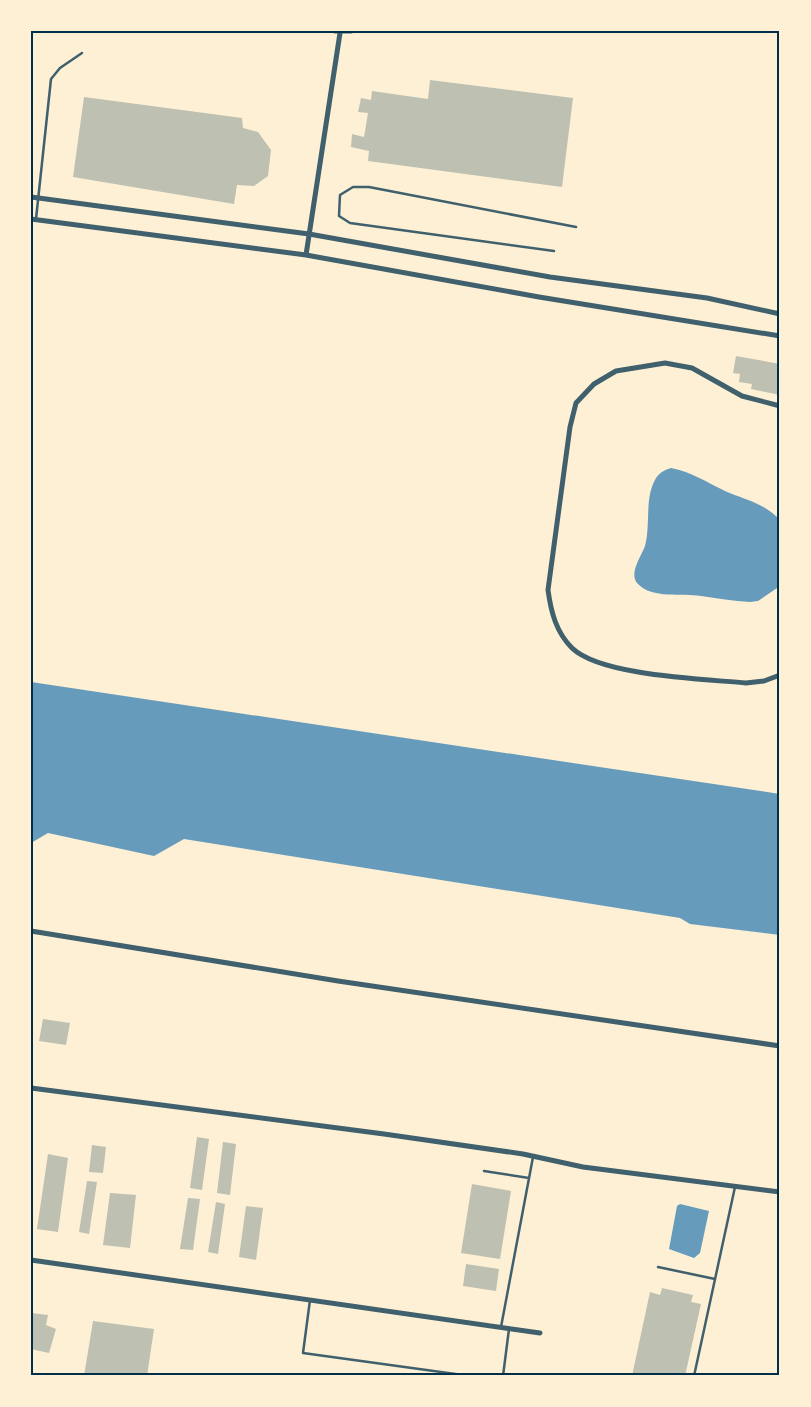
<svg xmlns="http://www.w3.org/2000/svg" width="811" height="1407" font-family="Lato,sans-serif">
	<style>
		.water { fill: #669bbc }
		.building { fill: #bec0b2 }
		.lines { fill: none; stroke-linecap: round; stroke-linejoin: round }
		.service { stroke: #3f606c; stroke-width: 2.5 }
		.minor { stroke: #3f606c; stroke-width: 5 }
		.neatline { fill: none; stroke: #003049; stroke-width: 2 }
	</style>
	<rect width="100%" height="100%" fill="#fdf0d5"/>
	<path class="water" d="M671,468c21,4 35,14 54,23 21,9 39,12 55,29v66l-22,15 -8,1c-17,-1 -33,-4 -49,-6 -19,-3 -49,3 -63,-12 -10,-10 3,-27 7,-38 6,-22 -1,-48 11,-68 4,-6 9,-8 15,-10z
		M31,682l749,112v141l-90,-11 -10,-6 -496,-79 -30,17 -106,-23 -17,10z
		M680,1204l29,7 -9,42 -6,5 -25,-9 8,-43z"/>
	<path class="building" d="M430,80l143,18 -11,89 -194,-26 1,-10 -18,-4 1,-13 12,3 4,-24 -10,-1 3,-14 10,2 1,-9 56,8z
		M84,97l158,21 1,10 15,4 13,18 -3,26 -14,10 -17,-1 -3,19 -161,-27z
		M736,356l44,8v31l-29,-6 1,-5 -13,-2 1,-8 -7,-1z
		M43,1019l27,4 -4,22 -27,-4z
		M197,1137l12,2 -7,51 -12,-2z
		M223,1142l13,2 -6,51 -13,-2z
		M92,1145l14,2 -3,26 -14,-1z
		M48,1154l20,4 -10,74 -21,-3z
		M87,1181l10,1 -8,52 -10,-2z
		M472,1184l39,7 -11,68 -39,-6z
		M110,1193l26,2 -6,53 -27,-3z
		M188,1198l12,1 -7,51 -13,-1z
		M216,1202l9,2 -7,50 -10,-2z
		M246,1206l17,2 -7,52 -17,-3z
		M466,1264l33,5 -3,22 -33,-5z
		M662,1288l31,7 -2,7 10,2 -16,72h-53l18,-84 10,3z
		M31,1313l17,2 -2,10 10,4 -7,24 -18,-4z
		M93,1321l61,8 -7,47h-63z"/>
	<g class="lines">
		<path class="service" d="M36,219l15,-140 9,-11 22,-15
			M554,251l-204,-28 -11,-7 1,-21 13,-8h16l207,40
			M484,1171l45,7
			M658,1267l57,12
			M310,1300l-7,53 167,23
			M501,1327l32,-170
			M503,1376l6,-47
			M694,1376l41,-189"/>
		<path class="minor" d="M335,31h16
			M31,197l278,37 241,43 157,21 73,16
			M31,219l275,36 233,42 241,39
			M306,255l34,-222
			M780,406l-38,-10 -50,-28 -27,-5 -49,8 -22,13 -18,19 -6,24 -22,163c3,22 8,42 24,58 29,28 132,31 174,35l18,-2 16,-6
			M31,931l307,50 442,65
			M31,1088l353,46 139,20 60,13 197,25
			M31,1260l509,73"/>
	</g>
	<rect width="811" height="1407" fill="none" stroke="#fdf0d5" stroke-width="65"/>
	<rect x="32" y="32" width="746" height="1342" class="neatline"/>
</svg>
